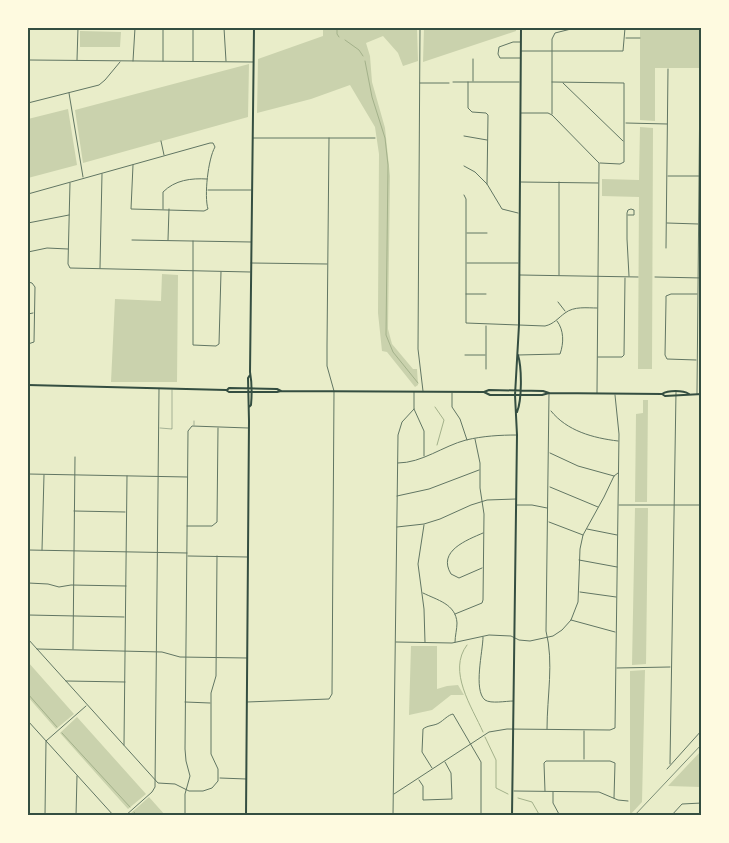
<svg xmlns="http://www.w3.org/2000/svg" width="729" height="843" font-family="'Space Grotesk',sans-serif">
	<style>
		.green { fill: #cad2ad }
		.lines { fill: none; stroke-linecap: round; stroke-linejoin: round }
		.stream { stroke: #a3b18a; stroke-width: 1 }
		.service { stroke: #617663; stroke-width: 0.5 }
		.minor { stroke: #617663; stroke-width: 1 }
		.tertiary { stroke: #617663; stroke-width: 1 }
		.secondary { stroke: #344e41; stroke-width: 2 }
		.rail { stroke: #7c8e77; stroke-width: 1 }
		.neatline { fill: none; stroke: #344e41; stroke-width: 2 }
	</style>
	<rect width="100%" height="100%" fill="#e9edc9"/>
	<path class="green" d="M323,28h94l1,33 -15,5 -5,-13 -15,-17 -17,7 4,13 2,26 13,46 5,48 -2,153 4,15 21,25h4l1,16 -3,2 -28,-35 -5,-1 -4,-38 1,-159 -4,-27 -25,-42 -39,14 -54,14 1,-54 65,-23z
		M424,28h92v3l-93,31z
		M640,28h61v40h-46v53l-15,-1z
		M80,31l41,1 -1,15h-40z
		M249,64l-1,53 -165,46 -8,-53z
		M68,109l9,56 -49,13v-59z
		M640,127l13,1 -1,241h-14l1,-172 -37,-1v-17l37,1z
		M162,274l16,1 -1,107h-66l4,-83 46,2z
		M643,400h5l-1,102h-12l1,-88 7,-1z
		M635,508h13l-2,156 -14,1z
		M411,646h26v43l10,-3 11,-1 6,10h-13l-19,15 -23,5z
		M28,662l46,52 -18,15 -28,-32z
		M645,670l-3,132 -12,13v-144z
		M77,717l69,77 -18,15 -68,-76z
		M701,751v36l-33,-1z
		M149,797l16,18h-31l-3,-2z"/>
	<g class="lines">
		<path class="stream" d="M337,28v6l2,3
			M345,40l14,10 4,6
			M365,61l7,36 13,41 3,27 -2,170 7,17 25,31
			M435,407l9,13 -7,25
			M467,645c-20,26 5,62 16,87
			M28,694l29,33
			M62,733l68,74
			M485,737l11,23v28l12,6
			M518,798l14,4 8,14
			M134,812l3,4"/>
		<path class="service" d="M194,425v-4
			M160,428l12,1v-39"/>
		<path class="minor" d="M224,28l2,33
			M626,38h14
			M520,42h-7l-14,5 -1,7 2,4h20
			M521,51h102l2,-23
			M473,59v22
			M28,60l225,2
			M77,60l1,-32
			M133,61l2,-33
			M163,61v-33
			M193,61v-33
			M453,82h66
			M468,82v26l4,4 14,1 2,2 -1,69
			M552,82l72,1v79l-4,2 -20,-1
			M420,83h29
			M563,83l60,58
			M69,93l14,84
			M28,103l71,-18 6,-5 15,-18
			M521,113h27l4,2 47,48 -2,230
			M552,114v-75l3,-6 20,-5
			M626,123l41,1
			M464,136l23,4
			M253,138h122
			M161,141l3,14
			M464,166l11,6 12,12 15,25 16,4
			M668,176h34
			M520,182l78,1
			M559,182v93
			M70,183l-2,81 2,4 180,4
			M208,190h43
			M28,194l182,-51h3l2,4c-7,12 -11,49 -7,62l-4,2 -73,-2 2,-44
			M464,195l2,4v124l79,3c9,-2 13,-8 20,-13 9,-7 22,-5 32,-5
			M163,209v-17c12,-12 28,-14 44,-13
			M628,215h6v-5l-3,-1 -3,1 -1,3v26l2,37
			M28,223l41,-8
			M667,223l31,1
			M467,233h20
			M132,240l119,2
			M168,240l1,-31
			M193,241v104l23,1 3,-2 2,-72
			M666,248l2,-179
			M28,252l19,-4 21,1
			M251,263l76,1
			M467,263h51
			M100,268l2,-94
			M520,275l118,2
			M655,277l47,1
			M28,282l4,1 3,4 -1,55 -6,2
			M466,294h20
			M558,302l7,9
			M28,314l5,-1
			M465,355h20
			M518,355l42,-1c4,-11 4,-24 -3,-33
			M598,357h24l2,-2 1,-77
			M696,360l-29,-1 -2,-4 1,-54v-5l5,-2h26
			M486,369v-43
			M414,392v17l10,22v25
			M452,393v14l8,12 7,21
			M697,394l3,-318
			M551,411c16,20 42,27 67,30
			M550,453l28,13 36,10
			M398,463c24,0 45,-17 68,-23 17,-4 34,-5 51,-5
			M28,474l159,3
			M550,487l48,20
			M397,496l32,-7 50,-19
			M517,505h15l15,3
			M619,505h83
			M74,511l51,1
			M549,522l34,13
			M424,525l-6,39 6,45 1,33
			M187,526h25l5,-4 1,-94
			M397,527l27,-3 16,-5 31,-14 16,-5 29,-1
			M587,529l30,6
			M28,550l159,3
			M42,550l2,-75
			M188,556l59,1
			M579,560l38,7
			M482,568l-23,10 -8,-4c-14,-23 16,-34 32,-41
			M28,583l20,1 11,3 12,-2 55,1
			M580,592l36,5
			M423,593c14,7 33,11 34,30 0,6 -2,13 -2,19
			M455,614l27,-11 1,-3 1,-86 -4,-26v-25l-5,-24
			M28,615l96,2
			M571,620l44,12
			M483,637c0,14 -10,53 2,63 6,4 21,1 28,1
			M28,639l130,144 17,1 14,7h14l9,-3 6,-7v-12l-7,-15v-61l5,-17 1,-120
			M396,642l56,1 37,-8 22,1 8,4 11,1 23,-5 9,-6 9,-10 7,-18 2,-53 3,-14 21,-38 10,-21 4,-3
			M37,649l125,3 18,5 67,1
			M73,649l2,-192
			M617,668l53,-1
			M66,681l59,1
			M185,702l25,1
			M247,702l82,-3 3,-5 2,-303 -7,-25v-20l2,-208
			M28,721l86,95
			M547,729c0,-33 7,-66 -1,-98l3,-238
			M124,745l3,-269
			M584,759v-28
			M670,764l6,-372
			M432,768l-10,-16 1,-23c5,-4 11,-3 16,-6 5,-3 9,-8 14,-9l28,48v54
			M667,769l35,-39
			M220,778l26,1
			M419,780l4,6v14l29,-1 -1,-26 -6,-11
			M514,791l85,1 19,8 10,1
			M545,791l-1,-28 2,-2h64l5,2 -1,35
			M553,792v11l7,13
			M394,794l95,-62 18,-3 103,1 5,-2 4,-294 -4,-39
			M45,816l1,-75 40,-35
			M76,816l1,-40
			M125,816l27,-24 3,-5 4,-398
			M185,816v-22l5,-18 -4,-15 -1,-12 3,-318 4,-5 56,2
			M393,816l5,-381 4,-13 12,-13
			M671,816l11,-12 20,-1"/>
		<path class="tertiary" d="M420,28l-2,321 5,42"/>
		<path class="secondary" d="M28,385l198,5 3,2h48l4,-1 203,1 5,-2 54,1 6,2
			M227,390l2,-2 48,1 4,2
			M484,392l6,3h52l7,-2 113,1 3,2 37,-2
			M662,394c6,-4 21,-4 27,0
			M249,407l2,-2c1,-11 1,-22 -1,-33l4,-344
			M517,412c5,-12 5,-44 1,-57
			M246,816l3,-395 -1,-43 2,-3
			M512,816l5,-381 -2,-40 4,-70 2,-297"/>
		<path class="rail" d="M634,816l68,-72"/>
	</g>
	<rect width="729" height="843" fill="none" stroke="#fefae0" stroke-width="58"/>
	<rect x="29" y="29" width="671" height="785" class="neatline"/>
</svg>
